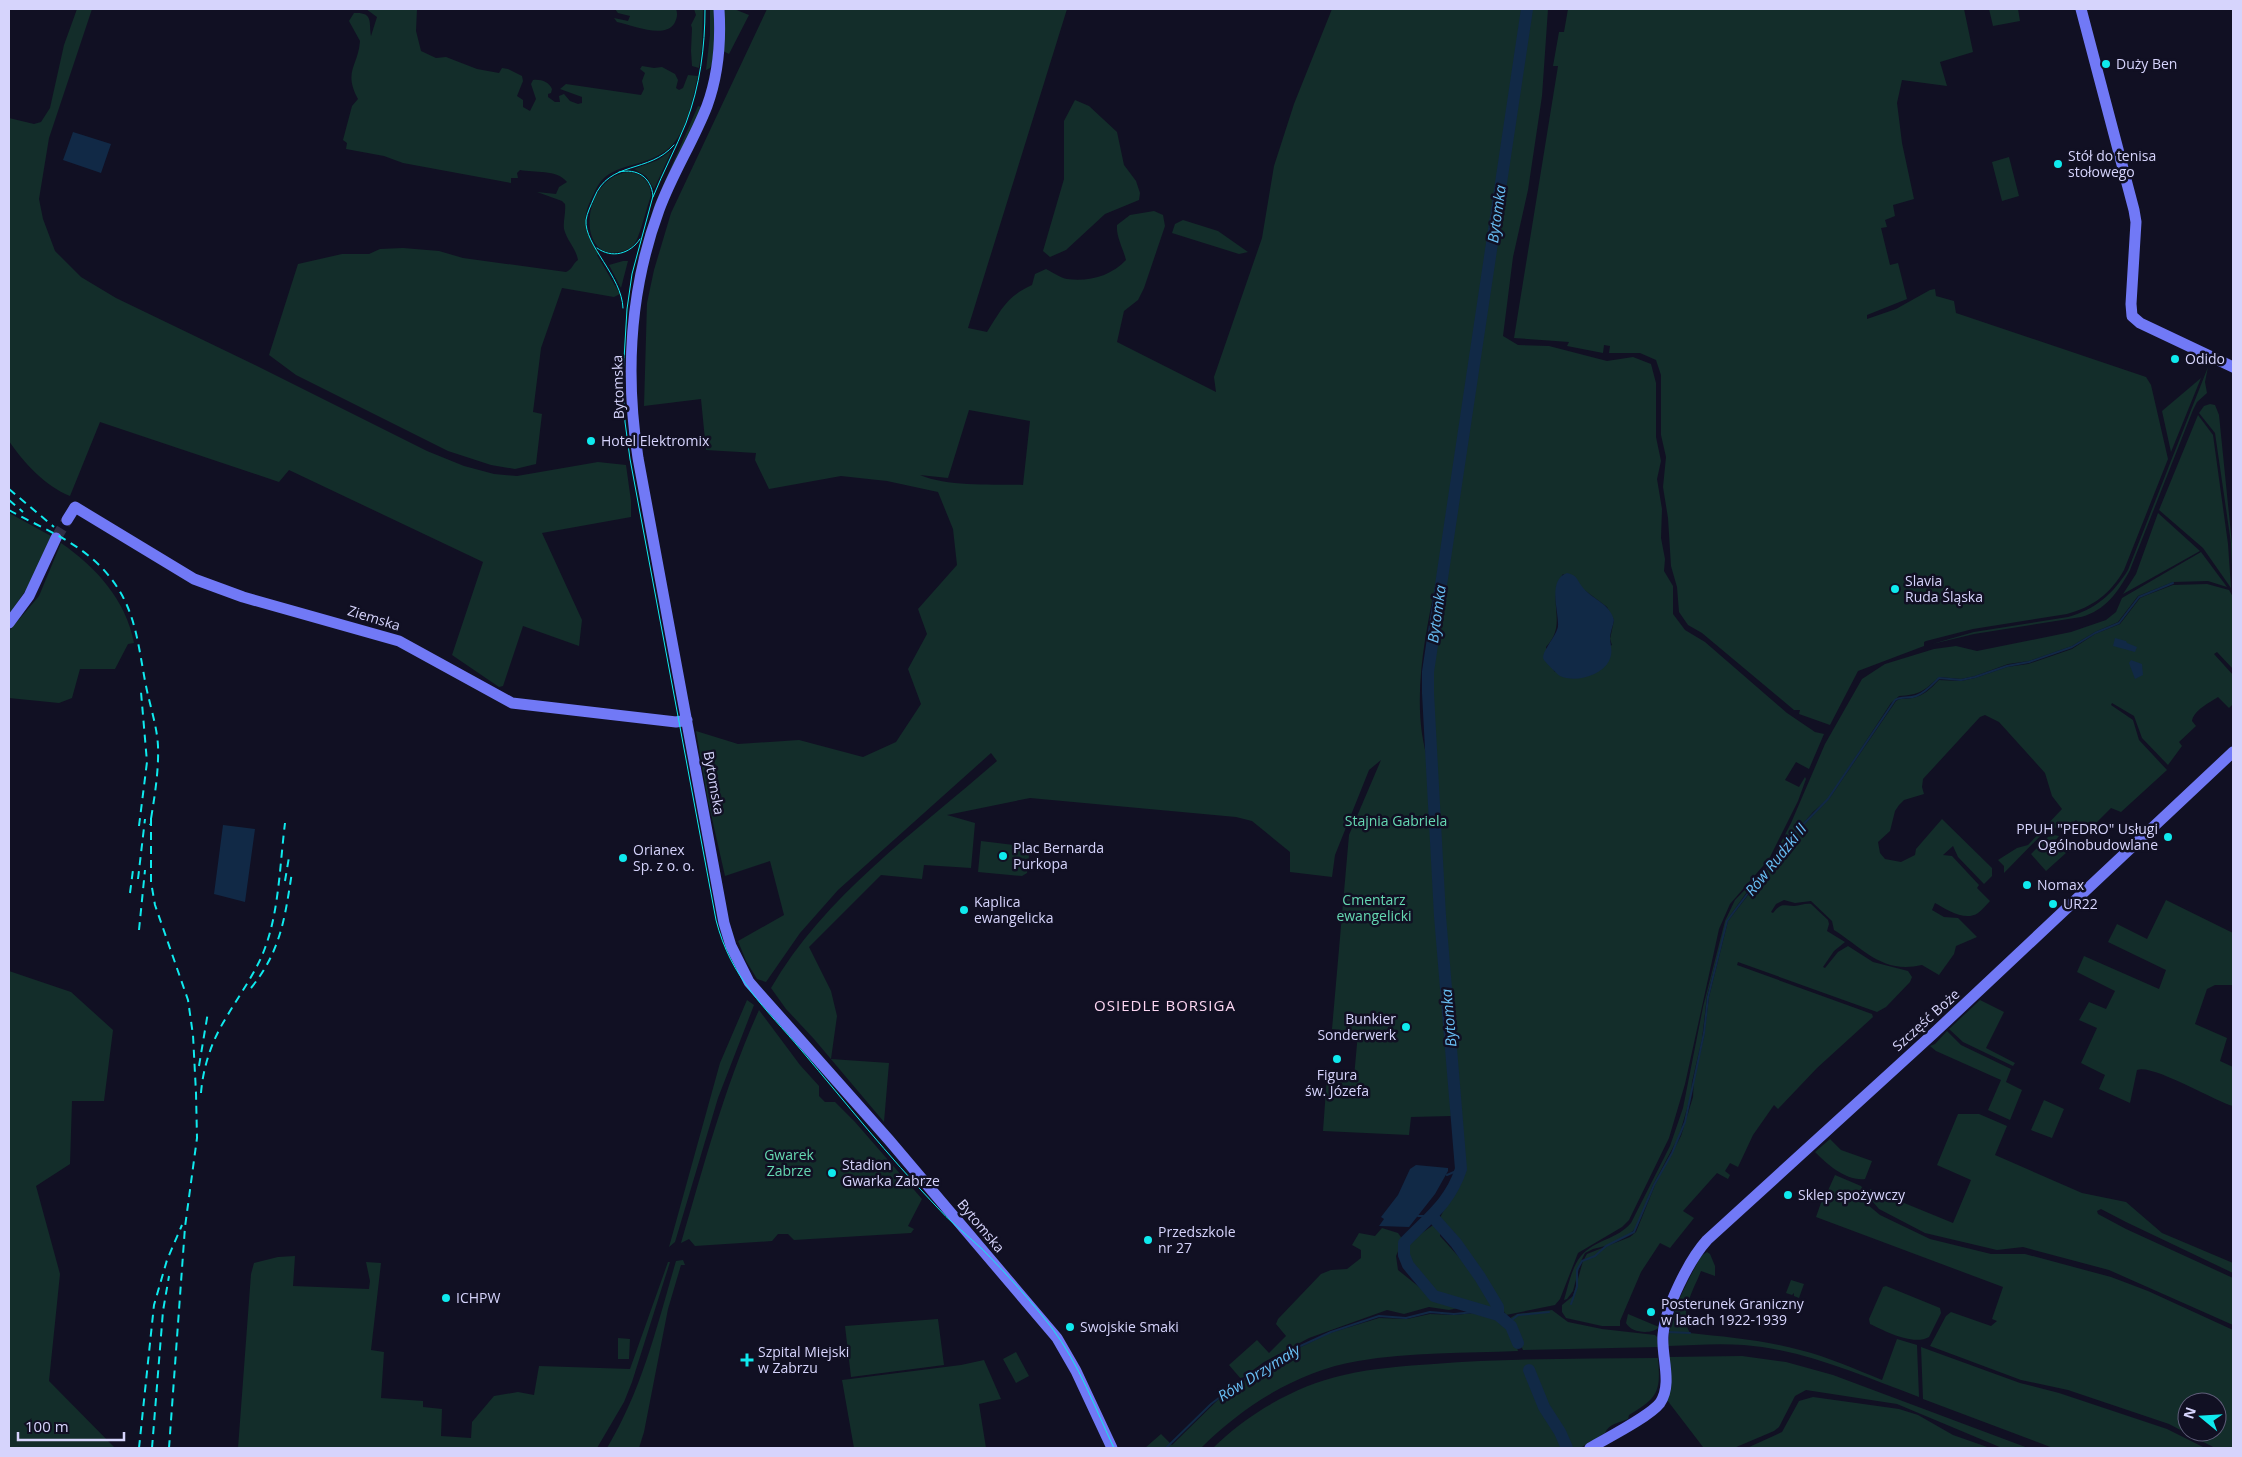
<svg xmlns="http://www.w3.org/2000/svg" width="2242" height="1457" font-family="'Open Sans',sans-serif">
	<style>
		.green { fill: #132d2a; fill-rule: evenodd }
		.water { fill: #112946 }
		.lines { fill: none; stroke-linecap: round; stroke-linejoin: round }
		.stream { stroke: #112946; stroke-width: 2 }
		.river { stroke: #112946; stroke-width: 12 }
		.secondary-tunnel { stroke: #2f2d44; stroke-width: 11; stroke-dasharray: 11 5.5; stroke-linecap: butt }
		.secondary { stroke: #7179f6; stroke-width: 11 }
		.tram { stroke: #0feaee; stroke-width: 1 }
		.rail { stroke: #0feaee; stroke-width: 2; stroke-dasharray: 8 6; stroke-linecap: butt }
		.poi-dot { fill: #0feaee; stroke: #111023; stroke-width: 2 }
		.labels { text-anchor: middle; stroke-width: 5; stroke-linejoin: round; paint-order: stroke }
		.poi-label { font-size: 14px; fill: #d6d4fc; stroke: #111023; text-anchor: start }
		.street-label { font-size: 14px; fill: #d6d4fc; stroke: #111023 }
		.park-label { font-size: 14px; fill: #65d8b2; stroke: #111023 }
		.water-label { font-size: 15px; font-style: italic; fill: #69c0f6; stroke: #111023 }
		.neighbourhood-label { font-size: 15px; letter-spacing: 1px; fill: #fcd6f2; stroke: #111023 }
	</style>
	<rect width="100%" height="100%" fill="#111023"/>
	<path class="green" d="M77,9h15l-43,129 -10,61 4,20 12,32 26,26 35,21 143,69 168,84 37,15 30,8 23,2 81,-14 28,3 5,36v16l-89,16 40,87 -3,26 -56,-20 -20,60 -4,1 -47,-32 31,-93 -194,-92 -10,12 -179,-60 -30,74c-25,-10 -46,-33 -61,-55v-323l25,6 7,-2 9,-14 14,-63z
		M366,9h51l-1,22 5,20 15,7 10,-1 31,12 22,4 3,-5 6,1 14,7 1,5 -6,15 6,4v7l7,4 6,-12 -5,-15 2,-4c8,-1 16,2 19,9l-1,4 -3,1v3l7,5h5l-1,-6 5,-2 6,7 8,3 4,-1v-6l-22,-8 6,-5 75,11 3,-6 -2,-8 3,-8 -5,-4 2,-3 12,2 8,-1 13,7 3,6 -2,8 3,2 4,-2 5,-13 10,1c-6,23 -10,51 -25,68 -20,23 -55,18 -71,36 -6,7 -9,16 -13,24 -8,20 -2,33 10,50l-2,1 23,39 -6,3 -52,-9 -21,60 -8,64 9,2 -6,50 -21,5 -24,-4 -43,-14 -152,-76 -27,-20 29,-91 44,-10h27l11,-5 23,-1 36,3 24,7 103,14c7,-3 7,-9 12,-12 -2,-12 -11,-19 -14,-31 -1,-8 2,-16 1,-25l-3,-3 -25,-9 19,2 3,-7 8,-5c-10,-13 -33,-9 -47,-12l-3,3 1,5h-7v5l-108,-20 -19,-7 -38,-7 1,-6 -4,-3 9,-34 6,-7c-15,-28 0,-32 2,-58l-11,-20 5,-8c19,-1 15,8 17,23l6,-19z
		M615,9h61c2,5 1,10 -2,15 -11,15 -41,1 -57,-2l-3,-4 14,3 2,-5 -12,-3z
		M694,9h9l-1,37 -3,22 -7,-2 -1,-15 1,-23 -1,-3 5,-10z
		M710,9h6l-3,52 -3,7 -4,2 4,-35z
		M724,9h10l15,6 -20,39 -6,-3z
		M767,9h300l-99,319 19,4c14,-22 20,-36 45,-47l3,-11 11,-5c6,3 15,9 21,10 22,3 44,-3 59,-19 -3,-12 -10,-23 -9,-35l13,-10 24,-4 9,4 2,11 -21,62 -6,12 -14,11 -7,31 99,50 -2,-15 48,-139 12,-72 20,-62 38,-95h192l-88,573c-10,49 -21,101 -14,152 2,12 5,25 8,38l21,344 -40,1 -2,18 -86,-4 4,-55 27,1 4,-44 -26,-4 17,-194 32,-75 -12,10 -34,85 -3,22 -42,-5v-20l-38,-31 -16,-4 -206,-19 -83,17 28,8 -4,45 -47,-3 -2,14 -41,-4 -72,72 22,44 6,25 -6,43 58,4 -5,59 -70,-83 -28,-30 -15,-21c53,-92 147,-158 226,-227l-6,-8 -153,137 -38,43 -34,49 -9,-3 -11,-18 -8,-20 46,-26 -14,-54 -45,15 -17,-75 -12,-70 42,13 61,-4 64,17 33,-15 25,-38 -13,-35 19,-35 -9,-25 39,-44 -4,-36 -15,-37 -51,-11 -46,-5 -72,13 -14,-29 1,-7 -50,-3 -5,-51 -57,7 3,-103 7,-33 17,-57zM969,410l61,11 -7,64c-31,-1 -75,2 -103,-10l28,3z
		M1531,9h17l-6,87 -14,94 -15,67 -10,79 15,9 31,1 58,15 26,-4 18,7 5,19v54l5,24 -4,18 5,30 -1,29 4,21 -1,12 9,15v28l12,16 20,12 82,71 28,19 9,2 -15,35 -13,-7 -11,18 14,7 6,-10 1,2 -8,22 -29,58 -39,45 -11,25 -34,155 -16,54 -40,82 -7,7 -44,26 -18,46 -5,6 -49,10 -22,-38 -30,-45 -14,-9 2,-3 -2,-2c8,-18 23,-30 24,-51l-36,-484zM1563,574l44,33 7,13 -4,19 2,6 -57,27 -6,-9 -3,-16c23,-24 -1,-45 17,-73z
		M1568,9h396l9,43 -33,10 7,24 -45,-6 -5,23 5,40 12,56 -21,6 2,11 -10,4 2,7 -6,1 9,37 8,-2 9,36 -40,16v4l29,-10 34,-19 5,-1 1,7 18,5 2,12 190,64 5,8 17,74 -44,111c-13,23 -31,37 -57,44l-94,15 -47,12 -2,1v4l-66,25 -28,54 -31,-11 1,-4h-6l-92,-77 -14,-8 -9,-13 -2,-25 -6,-21 -3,-48 -5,-31 3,-30 -5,-22v-60l-5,-15 -16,-7h-31l1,-7 -6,-1 -1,8 -36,-7 2,-4 -55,-4 44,-272h-5l6,-34h5z
		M1989,9h29l2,12 -27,5z
		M1075,100l14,6 28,26 7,33 12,16 4,12 -1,7 -34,14 -39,36 -16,7 -7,-6 21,-72v-58z
		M698,106l3,1 -61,151h-2l16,-52z
		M672,150l-18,39 -8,-13 -12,-7 24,-9z
		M2009,157l10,39 -17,5 -10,-39z
		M628,172c14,1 23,10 23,24 -4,10 -11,40 -16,47 -3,5 -10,8 -16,9 -43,9 -38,-74 9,-80z
		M1183,220l35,11 30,21 -9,2 -67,-21 3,-9z
		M623,261h5l-7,27 -12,-23z
		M2208,367l-3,15 2,11 -10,9 -4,8 -63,160c-11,21 -25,41 -49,47l-107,17 -42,10 42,-12 94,-15c28,-8 45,-23 60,-47z
		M2201,378l-30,74 -9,-41z
		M2210,404l5,1 4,10 14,139v36l-2,-47 -16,-110 -16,-20 5,-7z
		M2198,415l15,20 15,109 3,44 -28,-40 -44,-38z
		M9,513l42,23 -20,47 -22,31z
		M2158,513l42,38 -77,43 13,-20z
		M61,543c35,24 65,57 73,100l-6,1 -13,25h-35l-8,29 -13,5 -50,-5v-67l30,-35z
		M2201,552l26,35 -19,-6 -35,1 -35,14 -20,26 -23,10 -23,14 -43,15 -21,3 -33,12 -14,3 -22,-2c-15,14 -20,18 -40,19l-8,7 -63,96 -15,13 -35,41 -11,17 -20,22 -20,28 -20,76 -5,43 -10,43 -1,13 -12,41 -26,49 -18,44 -8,7 -22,10 -12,3 -8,4 -4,8 -8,30 -6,8 -3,1c4,-13 8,-34 17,-44 13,-16 37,-17 50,-33l39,-77 13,-38 20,-101 22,-86 10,-21 30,-31 8,-11 18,-35 34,-79 37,-65 23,-15 49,-15 22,-3 21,5 94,-19 35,-12 10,-8 6,-14z
		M2207,584l22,6 4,7v72l-16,-17 -3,2 19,21v29l-4,4 -11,-11c-9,6 -24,13 -26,24l4,5 -17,16 3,4 -14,19 -26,-27 -8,-22 -22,-13 -1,2 22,15 6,20 28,30 -46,42 -10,-4 -24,24 -11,-12 -13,12 -5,-4 -9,-1 -45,46v-7l-6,-6 19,-12 11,-3 34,-36 -10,-13 -7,-23 -46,-51 -14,-7 -5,2 -57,62 -1,8 2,7 -20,6 -5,5 -4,6 -5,20 -12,11 2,11 5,6 16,3 14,-7 1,-6 26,-30 50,49v8l-8,8 -26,-27 -5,-11 -10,9 9,1 27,29 -2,3 13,13c-4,4 -8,9 -12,12 -13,9 -32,-4 -43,-10l-3,7 12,7 14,1 19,19 -21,9 -2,8 -15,21 -17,-10c-40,9 -58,-16 -88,-35l-2,-9 -21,-20 -16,2 -11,-3 -8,4 -5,8 2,1c9,-11 10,-7 21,-7 6,0 11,-3 17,-2l17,16 1,4 -2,7 18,11 -11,9 -11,16 2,1 13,-16 10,-6 25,16 35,9 4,6 -2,5 -24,25 -9,5 -139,-50 -1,3 135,49 1,3 -56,51 -39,41 -4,-4 -21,30 -15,32 -8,-4 -5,8 5,4 -2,4 -11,-6 -34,38 11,7 -24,30 -10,-5 -19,29 -21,49v5h-18l-36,-8 -4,-6v-7l11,-9 10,-35 4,-7 43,-17 6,-5 19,-47 26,-49 12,-39 1,-19 10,-41 5,-40 19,-76 68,-88 33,-34 67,-98c6,-4 13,-1 20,-4 10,-3 16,-10 23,-17l22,1 14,-3 32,-11 21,-3 44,-15 23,-15 25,-10 20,-26 7,-3 26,-10z
		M2054,835l5,1 -4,5 11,12 -20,18 -15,-17 17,-17z
		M981,841l49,6 -3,26 -5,3 -44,-4z
		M2166,900l67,33v52h-18l-8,4 -12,35 32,14 -7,23 13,6v39c-18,-5 -82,-43 -96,-36l-7,33 -31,-14 6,-14 -24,-12 16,-35 -18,-8 10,-18 17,7 9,-18 -38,-19 7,-16 75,33 7,-19 -58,-28 9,-18 30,15z
		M9,971l62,21 42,38 -9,71h-32l-2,63 -34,22 24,88 -11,107 66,67h-106z
		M747,1000l7,5 -36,93 -43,144 -6,5 51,-184z
		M1980,1000l24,12 -18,36 29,15 -2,3 -50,-24 -14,-13z
		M759,1010l41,55 19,21v10l6,6h10l20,20 67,77 -14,27 6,3 -3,4 -117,7 -6,-6h-10l-6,7 -77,5 -6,-7 -8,4c23,-78 44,-158 78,-233z
		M1947,1031l14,14 50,24 -5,13 16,8 -12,30 -22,-10 13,-30 -65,-29 -6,-5 5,-2z
		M2044,1100l20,9 -12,29 -21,-8z
		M1958,1114h21l28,12 -12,29 87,38 44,9 36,31 71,30v10l-107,-51 -25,-13 -4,2 1,3 28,15 107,49v47l-124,-55 -86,-23 -26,3 -72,-17 -46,-24 -6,-7 -3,-13 83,34 18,-43 -34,-15z
		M1830,1139l11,11 31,11 -7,18c-19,2 -37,-14 -50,-27z
		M1835,1175l26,11 5,7 2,12 12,10 50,24 61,15h34l86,23 37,14 85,39v118h-18l-46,-24 -101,-34 -47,-10 -91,-34 16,-30 5,-4 40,14 6,-5 -5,-2 11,-32 -187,-70 7,-20 5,2 1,-3 -3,-1zM2187,1402h30v30h-30z
		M1436,1223l4,5v8l27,30 27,41 -1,2 -54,-14 -8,-7 -22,-26 -4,-17z
		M1382,1228l16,5 5,7 -7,16 2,14 41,33 19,5 -9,2 -20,-3 -25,7 -17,-4 -78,28 -45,24 -23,17 -12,-14 28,-25 12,13 17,-17 -10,-12 2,-5 43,-45 10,-4 16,-1 14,-11v-8l-9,-5 7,-12 16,3z
		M1707,1252l3,2 5,12v10l-14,-5c-7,18 -23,43 -11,62 36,4 74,7 110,17 28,7 55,19 82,30l15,-41 20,6 2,52c-57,-21 -114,-47 -175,-52 -25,-2 -51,0 -76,1 1,-33 18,-61 33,-90z
		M295,1256l-2,30 76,3 1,-8 -4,-19 15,1 -10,87 13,2 -3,46 42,3v6l19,2 -1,27 30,2 1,-16 22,-26 24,-4 16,3 5,-29 91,3 38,-107h2l-38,120 -8,20 -27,46h-359l13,-174 3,-11 24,-6z
		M683,1260l2,5h-4l-13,44 -24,123 -5,16h-32c35,-58 50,-122 69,-187z
		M1791,1280l13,4 -5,14 -5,-2v-3l-2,2 -6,-2z
		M1886,1286l54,22 1,5 -12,24c-16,9 -44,-6 -59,-13l-1,-5 14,-32z
		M1552,1310l16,12 34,7 53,6 2,2 1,10 -135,3 -12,-25 -4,-5 10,-6z
		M1484,1312c19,7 29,18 34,39 -53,2 -108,1 -160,10 -60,10 -115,45 -157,87h-56l16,-14 11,11 52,-51 18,-10v-2l40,-26 48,-23 49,-15 28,1 23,-5 24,1z
		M1628,1314l31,13c-7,8 -28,6 -33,-4z
		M938,1319l6,46 -93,12 -6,-51z
		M618,1338l12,1 -1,20h-11z
		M1921,1347l99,36 39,10 108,36 38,19h-152l-130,-49z
		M1016,1352l13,24 -13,7 -13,-24z
		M1742,1356l44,6 47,13 195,73h-26l-105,-44 -91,-14 -11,6 -16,31 -5,4 -40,17h-32l1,-1 -36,-47 3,-13 -2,-30z
		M1658,1358c3,34 0,40 -29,57l-1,4c-8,4 -19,4 -23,14l-23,14 -6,1h-363c34,-34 84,-63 131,-73 30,-7 60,-9 90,-11 75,-6 150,-5 224,-6z
		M984,1360l17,39 -22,5 7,44h-132l-12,-68 119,-15z
		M1813,1397l86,12 19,6 35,20 37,13h-243l35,-16 17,-31z"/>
	<path class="water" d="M73,132l38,12 -10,29 -38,-13z
		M1567,573c11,2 10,8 17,16 10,11 26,15 30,31 -1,6 -4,13 -4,19 1,8 3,14 -1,22 -8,15 -34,22 -49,15 -3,-2 -13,-12 -16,-16 -5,-6 13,-24 14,-34 1,-14 -11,-46 9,-53z
		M2115,638l11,3 1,2 10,4 -2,5 -22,-6z
		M2131,660l11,4 1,11 -8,4 -6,-16z
		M223,825l32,4 -10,73 -31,-8z
		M1416,1165l32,3v3l-13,23 -26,33 -30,-1 5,-7 -3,-2 17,-22 12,-26z"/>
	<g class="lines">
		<path class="stream" d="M1447,1175l14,-6
			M1418,1216h14
			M1571,1304l6,-17v-17l5,-9 13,-5 11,-10 28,-14 20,-47 18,-32 13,-31 19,-89 4,-36 19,-76 61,-81 40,-41 67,-99c7,-4 13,-1 21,-4 9,-3 16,-11 23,-18l22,2 14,-3 32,-11 22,-4 43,-15 23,-14 24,-10 20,-26 34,-14
			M1508,1323l10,-8 31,-3
			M1668,1332l22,1
			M1166,1448l45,-44 26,-20 46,-30 48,-22 48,-16 27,2 24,-6 24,2 31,-3"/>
		<path class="river" d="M1432,1216l24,27 24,34 18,30v8
			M1518,1343l-7,-17 -13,-11 -64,-19 -26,-31 -4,-10v-12c24,-25 46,-40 57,-74l-21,-253 -12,-223v-21l99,-663
			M1529,1370l15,37 16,25 7,16"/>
		<path class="secondary-tunnel" d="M56,538l11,-18"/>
		<path class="secondary" d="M719,9c2,32 -1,67 -12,97 -14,36 -35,68 -48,104 -29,79 -34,165 -21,248l86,465 7,23 18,36 140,158 168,198 19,33 36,77
			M2081,9l53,201 2,12 -5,82 1,12 8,7 93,44
			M67,520l8,-13 119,72 49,18 156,44 113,62 164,19 11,-2
			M9,623l20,-27 27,-58
			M1590,1448c17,-10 59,-31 70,-45 13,-19 1,-47 3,-68 2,-27 26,-75 44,-95l227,-207 299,-281"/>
		<path class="tram" d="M619,172c18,-4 32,5 34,24l-21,78 -5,35 -4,67 2,46 5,37 86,461c15,59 49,87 86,131 44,52 86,105 133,154 14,16 31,29 47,44 24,24 49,52 70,79 27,36 43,80 62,120
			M653,197c10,-25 23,-49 33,-74 14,-37 19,-76 19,-114
			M597,248c15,11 33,6 43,-9
			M623,308c-1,-32 -39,-63 -37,-88 1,-7 5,-15 8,-22 15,-38 55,-24 80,-53"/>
		<path class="rail" d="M9,489l45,38
			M9,500l14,12
			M9,510c32,18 66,30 93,58 34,36 35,72 44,118 4,20 11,40 12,60 1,26 -4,54 -8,79
			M151,818v64l4,23 33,95 5,35 3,58 1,45 -12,89 -16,221
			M139,826l8,-64 -6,-70
			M138,879l7,-60
			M285,881l4,-24
			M130,893l3,-23
			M139,930l6,-60
			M251,988c30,-37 34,-71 41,-116
			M199,1066l9,-54
			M201,1093c2,-26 11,-53 25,-75 13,-23 30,-45 39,-70 14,-37 15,-85 20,-125
			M139,1448l15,-143 13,-45 15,-35
			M152,1448l11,-137 6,-35"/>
	</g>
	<g class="poi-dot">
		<circle cx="2106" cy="64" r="5"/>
		<circle cx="2058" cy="164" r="5"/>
		<circle cx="2175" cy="359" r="5"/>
		<circle cx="591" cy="441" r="5"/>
		<circle cx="1895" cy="589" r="5"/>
		<circle cx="2168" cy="837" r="5"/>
		<circle cx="1003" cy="856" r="5"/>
		<circle cx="623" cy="858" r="5"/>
		<circle cx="2027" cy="885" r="5"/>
		<circle cx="2053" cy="904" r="5"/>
		<circle cx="964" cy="910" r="5"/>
		<circle cx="1406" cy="1027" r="5"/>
		<circle cx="1337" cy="1059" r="5"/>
		<circle cx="832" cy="1173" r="5"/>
		<circle cx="1788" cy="1195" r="5"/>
		<circle cx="1148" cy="1240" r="5"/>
		<circle cx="446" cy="1298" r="5"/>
		<circle cx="1651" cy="1312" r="5"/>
		<circle cx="1070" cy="1327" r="5"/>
		<path d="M744.5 1352.5h5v5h5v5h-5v5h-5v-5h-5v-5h5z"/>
	</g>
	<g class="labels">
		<g class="poi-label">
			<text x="2116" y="69">Duży Ben</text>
			<text x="2068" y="161">Stół do tenisa<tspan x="2068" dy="16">stołowego</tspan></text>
			<text x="2185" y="364">Odido</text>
			<text x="601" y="446">Hotel Elektromix</text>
			<text x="1905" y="586">Slavia<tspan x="1905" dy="16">Ruda Śląska</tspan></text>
			<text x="2158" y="834" text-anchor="end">PPUH "PEDRO" Usługi<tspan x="2158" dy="16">Ogólnobudowlane</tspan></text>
			<text x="1013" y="853">Plac Bernarda<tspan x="1013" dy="16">Purkopa</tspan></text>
			<text x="633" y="855">Orianex<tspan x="633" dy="16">Sp. z o. o.</tspan></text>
			<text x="2037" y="890">Nomax</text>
			<text x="974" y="907">Kaplica<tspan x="974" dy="16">ewangelicka</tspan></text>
			<text x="2063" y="909">UR22</text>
			<text x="1396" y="1024" text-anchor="end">Bunkier<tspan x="1396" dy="16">Sonderwerk</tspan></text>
			<text x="1337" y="1080" text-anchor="middle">Figura<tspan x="1337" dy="16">św. Józefa</tspan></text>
			<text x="842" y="1170">Stadion<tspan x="842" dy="16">Gwarka Zabrze</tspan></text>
			<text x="1798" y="1200">Sklep spożywczy</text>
			<text x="1158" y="1237">Przedszkole<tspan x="1158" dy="16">nr 27</tspan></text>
			<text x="456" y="1303">ICHPW</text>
			<text x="1661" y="1309">Posterunek Graniczny<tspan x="1661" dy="16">w latach 1922-1939</tspan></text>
			<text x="1080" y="1332">Swojskie Smaki</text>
			<text x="758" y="1357">Szpital Miejski<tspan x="758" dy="16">w Zabrzu</tspan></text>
		</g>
		<g class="street-label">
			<text transform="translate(618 387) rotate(-92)" y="5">Bytomska</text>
			<text transform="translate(374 618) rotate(17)" y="5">Ziemska</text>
			<text transform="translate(714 783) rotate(80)" y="5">Bytomska</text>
			<text transform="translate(1926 1020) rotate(-42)" y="5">Szczęść Boże</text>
			<text transform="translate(981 1226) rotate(50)" y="5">Bytomska</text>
		</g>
		<g class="park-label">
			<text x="1396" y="826">Stajnia Gabriela</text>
			<text x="1374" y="905">Cmentarz<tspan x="1374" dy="16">ewangelicki</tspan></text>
			<text x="789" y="1160">Gwarek<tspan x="789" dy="16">Zabrze</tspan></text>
		</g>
		<g class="water-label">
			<text transform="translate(1497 214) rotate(-82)" y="5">Bytomka</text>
			<text transform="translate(1437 614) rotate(-82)" y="5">Bytomka</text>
			<text transform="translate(1776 860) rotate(-51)" y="5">Rów Rudzki II</text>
			<text transform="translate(1449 1018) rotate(-95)" y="5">Bytomka</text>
			<text transform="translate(1259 1373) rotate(-32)" y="5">Rów Drzymały</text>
		</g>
		<g class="neighbourhood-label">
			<text x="1165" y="1011">OSIEDLE BORSIGA</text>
		</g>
	</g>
	<rect width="2242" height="1457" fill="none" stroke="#d6d4fc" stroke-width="20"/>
	<g transform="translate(2202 1417) rotate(288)"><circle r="24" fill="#111023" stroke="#605e7a"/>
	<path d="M0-4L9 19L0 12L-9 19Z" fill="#0feaee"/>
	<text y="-8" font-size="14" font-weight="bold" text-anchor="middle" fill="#d6d4fc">N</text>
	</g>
	<path d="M18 1432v8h106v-8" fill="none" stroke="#d6d4fc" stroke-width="2.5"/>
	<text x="25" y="1432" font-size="15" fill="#d6d4fc" stroke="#111023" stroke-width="4" paint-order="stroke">100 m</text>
</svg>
